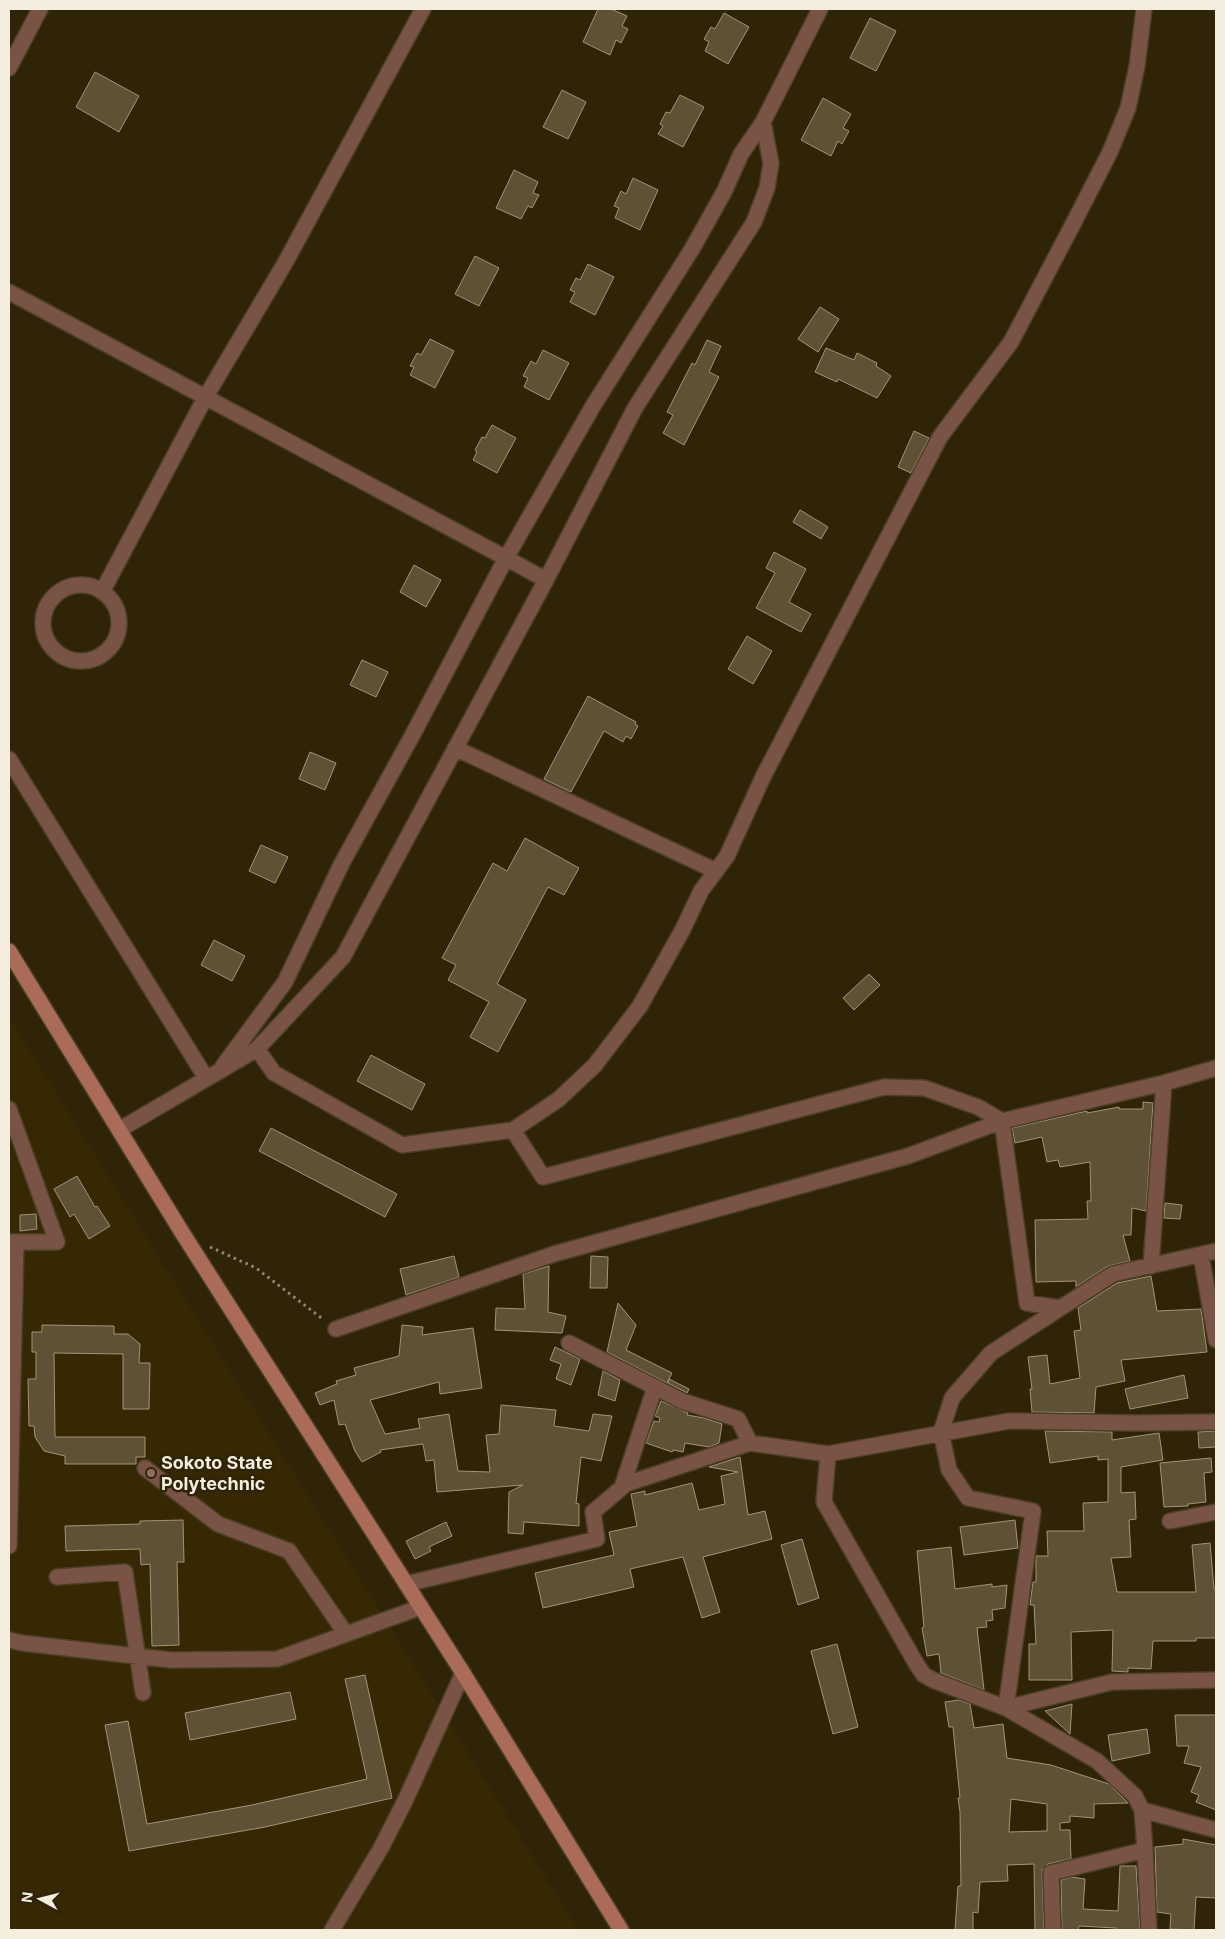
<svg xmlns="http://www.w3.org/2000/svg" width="1225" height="1939" font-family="Inter,sans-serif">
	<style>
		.built { fill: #372804 }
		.building { fill: #5e5136; stroke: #a29477; fill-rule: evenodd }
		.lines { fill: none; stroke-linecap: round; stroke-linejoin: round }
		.street-casing { stroke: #4b3f26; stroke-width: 18 }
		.secondary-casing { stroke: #4b3f26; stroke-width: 18 }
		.path { stroke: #928973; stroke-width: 3; stroke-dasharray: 2.5 4; stroke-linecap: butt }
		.street { stroke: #7a5347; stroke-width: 15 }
		.secondary { stroke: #aa6c59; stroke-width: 15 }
		.education-dot { fill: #8d6e63; stroke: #2f2308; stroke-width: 2 }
		.labels { text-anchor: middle; stroke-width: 5; stroke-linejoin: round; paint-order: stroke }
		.poi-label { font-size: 18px; font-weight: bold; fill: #f5eede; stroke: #2f2308; text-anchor: start }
	</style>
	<rect width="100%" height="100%" fill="#2f2308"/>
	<path class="built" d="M9,1017l570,913h-570z"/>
	<path class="building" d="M598,9h13l16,7 -5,10 6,3 -7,14 -5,-3 -6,15 -27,-13z
		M724,13l25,14 -21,37 -23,-13 4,-9 -5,-3 7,-12 4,2z
		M870,18l26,13 -20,40 -26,-13z
		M95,72l44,24 -20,36 -43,-25z
		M562,90l24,12 -18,37 -25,-12z
		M680,95l24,12 -21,40 -25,-13 5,-8 -3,-2 6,-12 4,1z
		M823,98l28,16 -8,14 6,3 -7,13 -4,-3 -7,15 -30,-16z
		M514,170l24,12 -5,11 6,2 -7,13 -4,-2 -7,13 -25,-11z
		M633,178l25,12 -18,40 -25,-12 4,-10 -5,-2 7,-15 5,3z
		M475,256l24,12 -20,38 -24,-12z
		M588,264l26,13 -19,38 -25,-13 5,-10 -5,-2 6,-12 4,2z
		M820,307l19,12 -21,33 -20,-13z
		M430,339l24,12 -19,37 -25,-13 4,-8 -4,-1 7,-13 4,2z
		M707,340l14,6 -12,26 10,5 -35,68 -21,-12 10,-18 -6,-3 25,-49 3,2z
		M826,348l28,12 3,-7 20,10 -1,3 15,10 -14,22 -39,-19 -1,3 -22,-10z
		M543,350l26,13 -20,37 -25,-13 4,-9 -5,-2 8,-15 5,3z
		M492,425l24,13 -19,35 -24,-13 4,-8 -2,-2 7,-13 3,1z
		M914,431l15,7 -18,35 -13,-6z
		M800,510l28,17 -7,12 -28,-17z
		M774,552l32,17 -17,33 22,12 -10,18 -45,-24 19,-35 -9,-5z
		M414,565l27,15 -15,27 -26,-15z
		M747,636l25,15 -19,33 -25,-15z
		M362,660l26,12 -12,25 -26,-12z
		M588,696l48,26 -1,2 3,2 -7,13 -5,-3 -3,6 -19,-11 -33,61 -27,-13z
		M310,752l26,11 -11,27 -26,-11z
		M525,838l54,30 -15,27 -16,-8 -51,97 29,16 -28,52 -28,-15 19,-35 -41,-22 8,-15 -14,-7 51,-95 14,8z
		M261,845l27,12 -13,26 -26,-12z
		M214,940l31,16 -13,25 -31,-16z
		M869,974l11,11 -26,25 -11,-12z
		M371,1055l54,29 -13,26 -55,-29z
		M1143,1102l10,1 -7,108 -14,-3 -1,27h-8l7,26 -22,5 -32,21v-6l-40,1 -1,-62 53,-1 -1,-18h4l-1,-39 -30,5 -2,-7 -11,2 -5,-25 -27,6 -3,-15 75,-17v2l32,-6v2h24z
		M271,1128l126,66 -12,23 -126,-66z
		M77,1176l18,31 2,-1 13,20 -21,13 -15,-25 -4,3 -16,-28z
		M1165,1203l17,2 -2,14 -16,-1z
		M36,1214l1,15 -17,2v-16z
		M454,1256l5,21 -53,18 -6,-26z
		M591,1256l17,1 -1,31h-17z
		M549,1266l-1,46 18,4 -4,17 -67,-3 1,-22 29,1 -2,-35z
		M1151,1276l6,35 44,-2 6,43 -86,8 4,21 -29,6 -2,26 -62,-1 -2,-23h2l-4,-32 19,-2 3,29 30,-6 -6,-47 7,-1 -3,-22 39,-25z
		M618,1303l18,22 -10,25 46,23 -5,10 -60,-31z
		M42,1325l72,1v8h14l12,10 -1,19h11l-1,46h-26v-55l-69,-1 1,84h90v20h-9v7h-71v-8l-21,-5 -9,-14 -1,-11h-5l-1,-47h8v-27h-4v-20h10z
		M402,1325l21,2 -1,8 51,-7 9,60 -42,6 -1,-12 -69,18 15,34 35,-6 -2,-9 31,-5 9,57 32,1 -4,-37 13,-1 2,-29 55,5 -2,16 35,5 4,-17 19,2 -11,45 -20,-4 -5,46 3,1v22l-55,-4 -1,12 -15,-1 1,-41 14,-7 -86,7 -3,-32 -8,1 -3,-17 -43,6 1,2 -19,10 -7,-11 -10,-27 -6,1 -5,-25 -14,5 -5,-12 22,-9 -1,-3 20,-6 -2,-7 45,-12z
		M555,1347l25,12 -9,26 -15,-6 5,-15 -11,-4z
		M603,1371l17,9 -5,21 -17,-6z
		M1184,1375l4,23 -58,11 -5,-20z
		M669,1379l20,10 -2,4 -19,-10z
		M661,1401l27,12 -1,2 17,3 18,6 -3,19 -10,4 -24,-4 -2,9 -10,-2 -1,2 -26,-9 8,-22 5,1 1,-4 -5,-2z
		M1045,1431l67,1v8l47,-7 4,27 -42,7v26l14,-1 1,27 -7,1 2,37 -20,1 6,34h79l-4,-47 18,-2 4,46h2v49h-20v3h-43l-2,28 -23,-1v4l-16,-1 1,-41 -42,2 1,48h-43v-36h7l-2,-39h-4l3,-23h3v-26h12l-1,-25h37l-1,-28 25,-1v-43l-10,1v-4l-48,7z
		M1216,1431v16l-17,1 -1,-16z
		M740,1457l8,58 17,-4 7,28 -69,18 17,55 -18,6 -19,-61 -53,12 4,18 -91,21 -8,-35 79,-18 -5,-23 28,-6 -6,-32 14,-3v4l47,-12 7,27 26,-6 -4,-28 17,-4 -29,-5z
		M1211,1458l1,14 -8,1 2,29 -18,2v2l-24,1 -4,-44z
		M183,1520l1,42h-7l2,83 -27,1 -2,-82 -9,1 -1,-16 -74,2 -1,-25 75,-2v-3z
		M1015,1520l3,28 -54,7 -4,-28z
		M446,1522l6,14 -23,11 2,4 -16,8 -9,-18z
		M802,1539l17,59 -21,7 -17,-60z
		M951,1547l4,42 37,-5v3l15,-2 -2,23 -13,2 1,10 -7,1 1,6 -10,1 7,62 -43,-17 -2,-19 -12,2 -5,-28 2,-1 -7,-76z
		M837,1644l21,83 -25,7 -22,-83z
		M365,1675l27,123 -127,29 -136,24 -24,-126 23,-4 19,103 105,-19 115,-26 -22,-100z
		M290,1692l6,27 -106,21 -5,-27z
		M959,1700l11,4 4,24 29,-4 4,34 44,7 58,19 19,19 -34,1v14l-24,-2v6l-10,1v7h10l1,29 -23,5 -6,6 2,60h-9l-1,-66 -27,1 1,16 -28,1 -2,31 -5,-1v18h-18l3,-44h3l-1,-74 -2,-14h2l-7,-71h-4l-4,-25zM1011,1799l36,5v27l-38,1z
		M1072,1704l-2,30 -25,-23z
		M1175,1715h41v95l-20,-8 3,-7 -8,-3 10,-25 -17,-4 5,-17h-12z
		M1147,1729l3,24 -38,8 -4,-26z
		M1183,1839l33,6v53l-20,-1 -2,33 -24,-1 1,-15 -14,-2 -2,-65 28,-3z
		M1120,1866h16l4,64h-24v-2l-37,-2 -1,4h-16l-1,-50 11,-3 13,2 -2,30 35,2z"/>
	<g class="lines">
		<defs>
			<path id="street" d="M9,68l31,-59
				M9,292l497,266 40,22
				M43 623a38 38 0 1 1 76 0a38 38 0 1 1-76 0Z
				M102,592l103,-194 80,-135 138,-254
				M455,748l261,123
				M9,759l197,319
				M257,1049l17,24 128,72 111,-15 46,-31 36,-34 45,-59 43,-77 18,-38 26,-35 36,-79 177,-340 71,-95 61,-116 38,-74 18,-44 9,-42 7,-57
				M223,1066l62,-84 57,-119 70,-127 94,-178 87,-152 99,-157 32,-57 17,-38 22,-32 57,-113
				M9,1109l48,133h-48
				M119,1130l138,-81 86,-92 203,-377 89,-172 119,-186 13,-34 4,-25 -8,-41
				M513,1130l30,47 341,-90 40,1 54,19 24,14 25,182 33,5
				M1216,1251l-103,23 -122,79 -39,45 -11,34 8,38 19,28 65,13 -27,197 106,-26 104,-2
				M1201,1255l15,85
				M1151,1266l13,-183
				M336,1329l218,-75 354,-98 94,-35 162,-38 52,-15
				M569,1343l113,58 56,18 12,24
				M828,1454l181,-33 126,2 81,-1
				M145,1468l73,56 71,27 57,83
				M622,1487l33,-100
				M1170,1521l46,-9
				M9,1546l7,-304
				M57,1577l68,-5 18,121
				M406,1584l191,-45 -4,-27 33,-28 124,-41 78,11 -4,48 93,163 7,10 9,5 73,28 91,53 38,35 7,14 74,20
				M9,1640l13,3 149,17 106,-1 144,-52
				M1145,1850l4,80
				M332,1930l49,-82 24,-47 58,-128
				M1053,1930l-2,-57 94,-23 -3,-40"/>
			<path id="secondary" d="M9,951l174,283 280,439 158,257"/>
		</defs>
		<use href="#street" class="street-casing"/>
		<use href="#secondary" class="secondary-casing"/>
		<path class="path" d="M210,1247l46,21 68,52"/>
		<use href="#street" class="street"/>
		<use href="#secondary" class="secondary"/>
	</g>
	<circle class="education-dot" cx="151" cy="1473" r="5"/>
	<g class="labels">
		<g class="poi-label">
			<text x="161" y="1469">Sokoto State<tspan x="161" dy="21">Polytechnic</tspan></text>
		</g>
	</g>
	<rect width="1225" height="1939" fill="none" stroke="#f5eede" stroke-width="20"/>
	<g transform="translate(40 1899) rotate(277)" stroke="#2f2308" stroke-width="4" paint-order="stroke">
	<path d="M0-4L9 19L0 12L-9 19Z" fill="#f5eede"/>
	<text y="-8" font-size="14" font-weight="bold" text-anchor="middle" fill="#f5eede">N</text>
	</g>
</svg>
